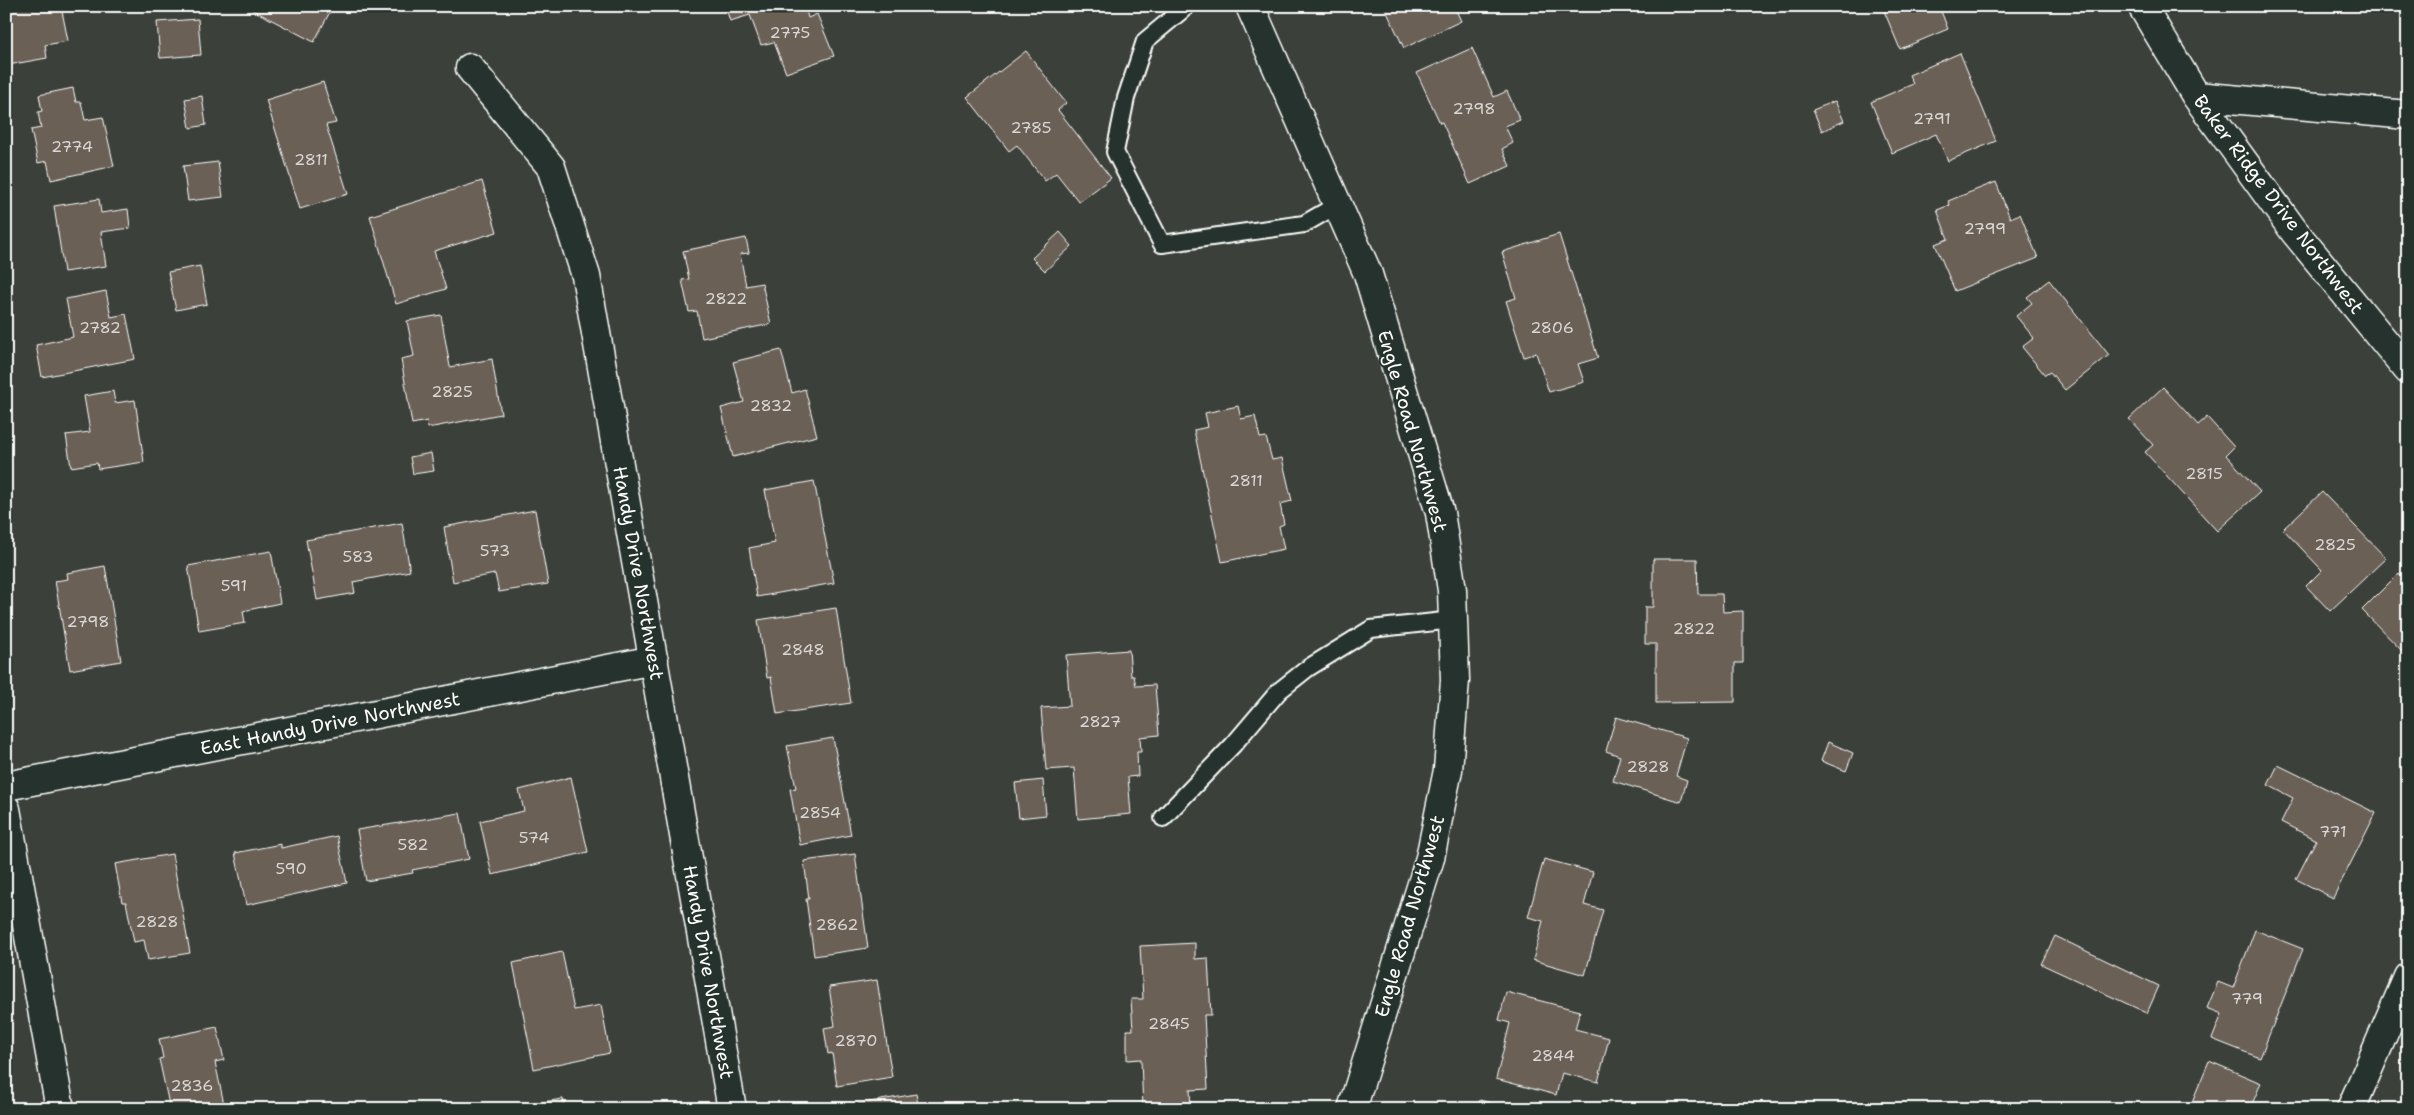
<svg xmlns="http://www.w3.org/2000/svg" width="2414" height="1115" font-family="'Shantell Sans',sans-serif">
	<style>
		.building { fill: #6b6057; stroke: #fff }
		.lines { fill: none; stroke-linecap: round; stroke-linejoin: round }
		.service-casing { stroke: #fff; stroke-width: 20 }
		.minor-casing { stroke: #fff; stroke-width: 31 }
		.service { stroke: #26332d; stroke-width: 16 }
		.minor { stroke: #26332d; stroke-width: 28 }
		.labels { text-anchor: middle; stroke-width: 4; stroke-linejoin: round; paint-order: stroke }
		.number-label { font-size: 16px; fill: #dad7d5 }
		.street-label { font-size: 19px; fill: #fff; stroke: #26332d }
	</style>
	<rect width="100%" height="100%" fill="#3b403a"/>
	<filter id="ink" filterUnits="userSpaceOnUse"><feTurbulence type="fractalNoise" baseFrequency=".02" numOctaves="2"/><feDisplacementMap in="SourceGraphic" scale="10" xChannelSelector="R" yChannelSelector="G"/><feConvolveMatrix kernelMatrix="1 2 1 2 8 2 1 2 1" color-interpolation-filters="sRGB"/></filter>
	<g filter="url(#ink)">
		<path class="building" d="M6,6h55l7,35 -23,4 2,13 -39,7 -2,-10v-9l3,-1 -3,-15z
			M245,6h88l-19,36z
			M725,6h80l3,12 9,-4 17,42 -48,17 -12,-31 -13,3 -11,-30 -20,6z
			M1384,6h70l7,15 -57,27z
			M1882,6h57l9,23 -48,20z
			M198,19l3,36 -41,3 -3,-36z
			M1472,48l22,49 13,-6 13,29 -15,6 8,17 -11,6 8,17 -40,18 -28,-62 -2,1 -23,-50z
			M1026,51l40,52 -8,7 53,68 -32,24 -23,-29 -11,8 -28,-36 -8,6 -42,-54z
			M1960,53l36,88 -48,20 -12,-27 -44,19 -21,-51 42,-18 -4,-9z
			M323,82l13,41 -10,2 22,69 -48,15 -34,-109z
			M73,88l3,14h5l4,18 18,-3 11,49 -63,14 -4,-19 -9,2 -7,-33 10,-2 -3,-16 4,-1 -3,-16z
			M202,96l4,29 -16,3 -5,-29z
			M1835,101l9,20 -22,10 -9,-21z
			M218,162l5,35 -35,4 -5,-35z
			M482,181l15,51 -63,19 12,38 -50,15 -26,-88z
			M1996,182l14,36 10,-4 18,44 -83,33 -20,-47 13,-5 -11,-29 13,-5 -2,-4z
			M99,199l2,14 27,-4 2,19 -29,4 5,34 -42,6 -10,-66z
			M1060,232l12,14 -27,25 -13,-13z
			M1559,234l39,124 -20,6 6,18 -35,10 -13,-39 -12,4 -18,-56 10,-3 -14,-46z
			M746,238l3,15 -9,1 6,32 16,-3 9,41 -69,14 -5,-27 -8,1 -7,-32 7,-1 -6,-28z
			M200,266l7,38 -31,6 -8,-38z
			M2049,280l60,75 -44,35 -15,-18 -5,3 -23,-28 12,-9 -18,-22 16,-13 -5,-6z
			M106,291l5,26 15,-3 9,45 -93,18 -6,-32 37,-8 -7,-38z
			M441,315l9,52 42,-8 9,55 -73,14 -1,-7 -15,3 -11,-65 13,-3 -7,-35z
			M781,350l11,43 13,-4 12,47 -84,21 -12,-49 23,-6 -11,-40z
			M2163,387l35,38 9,-8 27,30 -8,8 34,37 -43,39 -72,-79 8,-7 -24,-26z
			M113,391l2,12 20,-3 9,62 -46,7 -1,-6 -26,4 -5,-32 24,-3 -6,-36z
			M1238,406l3,13 14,-3 5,22 6,-1 6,23 10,-2 10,43 -12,3 4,20 -5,2 5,23 -62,13 -28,-132 14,-3 -3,-14z
			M431,453l3,18 -21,3 -3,-17z
			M814,481l20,102 -77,14 -8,-49 26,-5 -10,-53z
			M2322,492l64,66 -56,53 -24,-25 16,-16 -39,-41z
			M535,510l13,74 -49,8 -4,-18 -42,8 -9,-55z
			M402,523l8,48 -57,11 2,11 -38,7 -11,-60z
			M271,551l9,52 -37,8 2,12 -46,8 -11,-65z
			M1653,559h44l1,35h24l1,18 20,-1v52h-8v39l-79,1v-59h-11v-37h8z
			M105,566l16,95 -51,9 -15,-89 13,-2 -1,-6z
			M2399,573l9,9v75l-46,-47z
			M836,608l15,95 -74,11 -6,-37 -4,1 -9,-58z
			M1129,650l2,26h3l2,10 19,-1 4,50 -19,2 1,15h-4l1,24 -10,1 3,37 -53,5 -4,-51 -28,2 -5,-62 29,-2 -4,-51z
			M1616,717l71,21 -11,38 11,4 -6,22 -68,-21 7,-25 -14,-5z
			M833,738l18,97 -51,10 -10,-56 6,-1 -9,-42z
			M1828,742l25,11 -7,18 -25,-10z
			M2278,765l98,48 -43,85 -37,-19 20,-39 -35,-18 12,-24 -25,-13z
			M571,777l17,75 -96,23 -12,-54 44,-10 -5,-21z
			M1043,780l3,35 -27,3 -4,-35z
			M460,813l9,46 -57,11 1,3 -47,8 -9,-51z
			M337,836l10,47 -101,22 -11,-52 46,-9v4z
			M172,854l18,99 -42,7 -4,-20 -10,2 -8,-40h-4l-7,-38z
			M855,854l13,94 -54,8 -8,-57h3l-5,-38z
			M1544,859l49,13 -9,33 19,5 -18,65 -52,-15 10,-39 -15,-4z
			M2255,930l48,19 -43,109 -48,-19 10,-25 -15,-6 11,-26 15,6z
			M2055,936l104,50 -12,27 -106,-49z
			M1195,943v16l13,-1 3,57h-7l4,74 -18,1 1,19h-48l-2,-50 -14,1v-30h6l-2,-31h12l-3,-53z
			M562,952l12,58 27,-5 9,48 -76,16 -21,-106z
			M877,980l15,97 -55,9 -5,-33 -4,1 -4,-26 11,-2 -6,-39z
			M1506,992l74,19 -5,18 34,9 -11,44 -36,-9 -6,22 -60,-16 14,-56 -11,-3z
			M217,1027l7,33 -9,2 10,47h-55l-11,-50 4,-1 -4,-19z
			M2209,1061l52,22 -11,26h-61z
			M916,1094l3,15h-60l-1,-5z
			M563,1099l2,10h-34l-1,-5z
			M1480,1100l32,9h-34z"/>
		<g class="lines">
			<defs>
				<path id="service" d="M1187,6l-42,35 -19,57 -11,54 47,92 142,-20 33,-19
					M1163,818l70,-73 46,-54 29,-23 63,-39 82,-9"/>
				<path id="minor" d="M1250,6l118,268 72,239 12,77 3,90 -7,90 -18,88 -78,251
					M2142,6l54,90 98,135 114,139
					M470,68l81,99 35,109 146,833
					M2196,96l212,19
					M6,786l648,-126
					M6,809l54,300
					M2351,1109l57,-132"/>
			</defs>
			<use href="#service" class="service-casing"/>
			<use href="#minor" class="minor-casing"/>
			<use href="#service" class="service"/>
			<use href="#minor" class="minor"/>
		</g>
	</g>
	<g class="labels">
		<g class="number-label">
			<text x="790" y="38">2775</text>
			<text x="1474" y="114">2798</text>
			<text x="1932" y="124">2791</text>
			<text x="1031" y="133">2785</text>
			<text x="72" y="152">2774</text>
			<text x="311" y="165">2811</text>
			<text x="1985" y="234">2799</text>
			<text x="726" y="304">2822</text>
			<text x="100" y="333">2782</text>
			<text x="1552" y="333">2806</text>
			<text x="452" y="397">2825</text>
			<text x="771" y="411">2832</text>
			<text x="2204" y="479">2815</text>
			<text x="1246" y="486">2811</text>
			<text x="2335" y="550">2825</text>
			<text x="495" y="556">573</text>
			<text x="358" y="562">583</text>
			<text x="234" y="591">591</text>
			<text x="88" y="627">2798</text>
			<text x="1694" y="634">2822</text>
			<text x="803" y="655">2848</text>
			<text x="1100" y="727">2827</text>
			<text x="1648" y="772">2828</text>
			<text x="820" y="818">2854</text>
			<text x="2333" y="837">771</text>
			<text x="534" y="843">574</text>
			<text x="413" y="850">582</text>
			<text x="291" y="874">590</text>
			<text x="157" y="927">2828</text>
			<text x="837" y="930">2862</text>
			<text x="2247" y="1004">779</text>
			<text x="1169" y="1029">2845</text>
			<text x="856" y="1046">2870</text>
			<text x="1553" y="1061">2844</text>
			<text x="192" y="1091">2836</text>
		</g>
		<g class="street-label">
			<text transform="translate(2279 204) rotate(53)" y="7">Baker Ridge Drive Northwest</text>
			<text transform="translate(1413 431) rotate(74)" y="7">Engle Road Northwest</text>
			<text transform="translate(639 573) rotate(80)" y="7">Handy Drive Northwest</text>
			<text transform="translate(330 723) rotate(-11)" y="7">East Handy Drive Northwest</text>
			<text transform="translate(1409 916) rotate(-74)" y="7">Engle Road Northwest</text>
			<text transform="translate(709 972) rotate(80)" y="7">Handy Drive Northwest</text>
		</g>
	</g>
	<rect width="2414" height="1115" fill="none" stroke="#26332d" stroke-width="25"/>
	<rect x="12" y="12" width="2389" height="1090" fill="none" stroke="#fff" stroke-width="2" filter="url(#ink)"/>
</svg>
